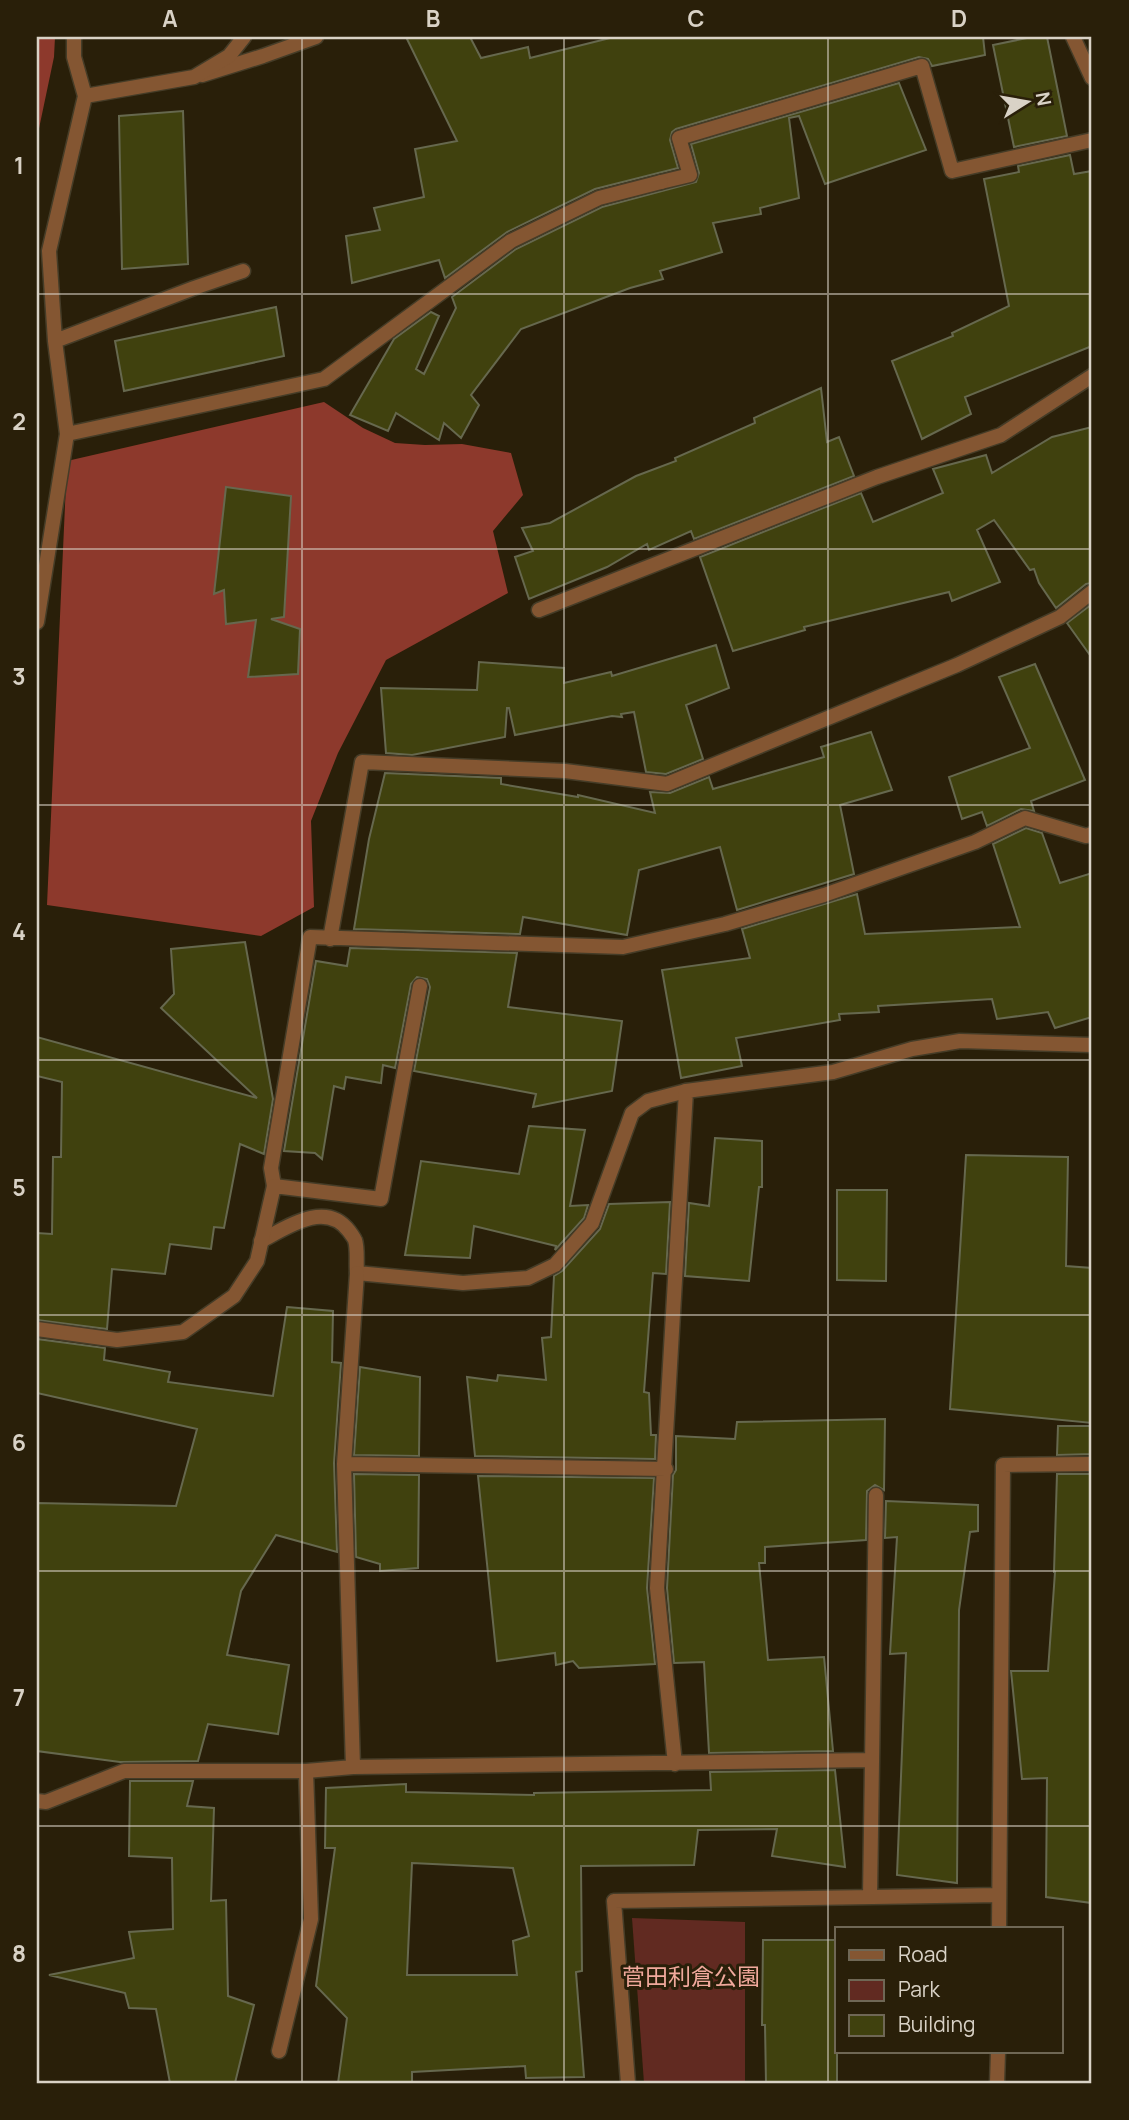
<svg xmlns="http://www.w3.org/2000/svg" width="1129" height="2120" font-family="Manrope,'Noto Sans JP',sans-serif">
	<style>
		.green { fill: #612a21 }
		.forest { fill: #8d392c }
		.building { fill: #40410e; stroke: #66684e; stroke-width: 2; fill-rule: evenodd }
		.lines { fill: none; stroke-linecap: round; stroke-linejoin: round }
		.lane-casing { stroke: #453c27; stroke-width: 17 }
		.street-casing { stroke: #453c27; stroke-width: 17 }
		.lane { stroke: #845632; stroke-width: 14 }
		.street { stroke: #845632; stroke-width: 14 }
		.grid { fill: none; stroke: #d9d2c6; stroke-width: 2; stroke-opacity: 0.55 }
		.labels { text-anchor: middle; stroke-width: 6; stroke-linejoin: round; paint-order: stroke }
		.park-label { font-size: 23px; fill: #f1a99c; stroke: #291f09 }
		.neatline { fill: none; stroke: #d9d2c6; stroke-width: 2.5 }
		.grid-label { font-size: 23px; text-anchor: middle; font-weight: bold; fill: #d9d2c6 }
	</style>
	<rect width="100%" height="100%" fill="#291f09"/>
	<path class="green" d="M632,1918l113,4v161h-101z"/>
	<path class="forest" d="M37,37h18l-1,20 -17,81z
		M324,402l39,26 32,15 30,2 37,-1 49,9 12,42 -30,36 15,62 -122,67 -48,93 -27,68 3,86 -53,29 -214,-31 20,-444z"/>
	<path class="building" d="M406,37h64l11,21 47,-11 2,11 84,-21h369l2,18 -53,11 -4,-7 -9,-2 -243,72 -4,3 -2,8 8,28 -83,21 -88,43 -62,46 -6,-18 -87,23 -6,-47 34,-6 -6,-22 50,-11 -9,-48 42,-8z
		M1032,37h15l20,99 -53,11 -21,-102z
		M899,83l27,67 -101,34 -26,-68 -10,2 10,80 -39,10 1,6 -48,9 9,29 -62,19 3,8 -33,9 -109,41 -50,66 8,10 -18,33 -17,-15 -5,17 -43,-27 -8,18 -38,-16 44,-76 37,-27 8,4 -23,53 8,5 32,-66 -4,-11 64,-48 86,-42 94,-25 3,-9 -8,-29z
		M183,111l5,153 -66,5 -3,-153z
		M1070,155l4,19 18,-3v175l-127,51 6,17 -49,25 -30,-78 61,-25 -1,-3 57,-27 -25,-127 35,-7 -1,-6z
		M276,307l8,49 -160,35 -9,-50z
		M821,388l6,54 12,-5 15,39 -160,63 -3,-8 -42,19 -2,-6 -40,23 -78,32 -14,-42 18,-6 -11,-23 28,-5 86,-47 40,-15 -1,-3 80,-35 -1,-5z
		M1092,427v156l-6,1 -30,24 -17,-25 -5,-14 -4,1 -36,-50 -17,10 23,52 -48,19 -3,-9 -145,35 1,3 -72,21 -33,-94 161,-64 12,29 70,-29 -10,-24 53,-14 6,18 60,-36z
		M226,487l65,9 -7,121 -13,2 29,10 -2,45 -50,3 8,-57 -30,4 -2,-34 -10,4z
		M1092,604v54l-25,-35z
		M716,645l13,43 -43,17 17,54 -37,15 -20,-2 -12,-60 -13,2 1,3 -10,-1 -97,19 -6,-27h-2l-2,29 -93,18 -26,-2 -5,-65 96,2 2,-28 85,6v15l47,-11 1,4z
		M1035,664l50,116 -54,21 3,10 -13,-2 -34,17 -5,-14 -20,7 -13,-42 81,-29 -31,-71z
		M871,732l21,58 -52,15 14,69 -117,36 -17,-63 -81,23 -12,65 -104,-18 -3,17 -166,-5 15,-90 16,-66 116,5v6l77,13v-2l77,18 -5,-21 20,1 39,-16 4,12 111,-32 -3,-10z
		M1026,828l16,5 18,50 32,-10v144l-37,11 -7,-16 -51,7 -5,-20 -114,7 1,6 -40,2 1,6 -104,18 6,28 -61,12 -19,-108 88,-12 -8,-29 115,-35 8,40 155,-7 -27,-83z
		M245,942l28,157 -9,55 -24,-10 -16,84 -10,-1 -3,22 -41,-5 -5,30 -53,-5 -5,60 -70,-9v-87l15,1 1,-77h8l1,-75 -25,-6v-39l220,61 -96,-90 13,-14 -3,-45z
		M350,948l167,5 -9,54 114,14 -10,70 -79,16 3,-13 -122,-23 16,-84 -3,-8 -10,-2 -6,7 -16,84 -12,-3 -2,18 -35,-6 -2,12 -10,-3 -12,73 -7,-6 -31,-2 32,-190 31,5z
		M529,1126l56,4 -15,76 18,-1 -4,13 -29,32 1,-4 -82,-20 -4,32 -65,-3 16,-94 98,13z
		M715,1138l47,3v46h-3l-10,94 -64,-5 4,-73 20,3z
		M966,1155l102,2 -2,109 26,2v155l-142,-14z
		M837,1190h50l-1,91 -49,-1z
		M670,1202l-4,72 -13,-1 -9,119 5,1 2,42h5l-1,24 -180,-3 -8,-79 30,4 1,-6 48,5 -4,-42 9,-1 3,-61 8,-5 38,-42 9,-25z
		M287,1307l46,4 -1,51 9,1 -7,100 3,89 -61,-17 -35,56 -14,64 62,10 -11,69 -70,-10 -10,37 -78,1 -83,-11v-248l139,3 21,-77 -160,-36v-54l68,9 -1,12 66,12 -2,10 105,14z
		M360,1367l60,10 -1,79 -65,-1z
		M885,1419l-1,71 -9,-5 -8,6 -1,49 -101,7v16h-6l9,97 56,-3 9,94 -124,2 -5,-91 -30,1 -7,-75 6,-113 3,-5v-34l59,3 2,-17z
		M1058,1426h34v28l-35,1z
		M354,1474l65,1 -1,93 -38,3v-7l-24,-7z
		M1057,1474h35v429l-46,-6 1,-119 -25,1 -11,-108h37l7,-99h-1z
		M478,1476l176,2 -7,110 8,76 -76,4 -6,-7 -17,4 -1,-12 -58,8z
		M886,1501l92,4v26l-8,1 -11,78 -2,273 -60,-8 9,-222 -16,1 7,-117 -12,1z
		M835,1770l10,97 -73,-11 5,-27 -79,1 -4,35 -113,1 1,105 -6,1 8,105 -58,1 -1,-12 -113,6v11h-74l9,-65 -31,-32 19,-138h-10l1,-60 80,-4v8l128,3v-2l177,-3 -1,-18zM412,1863l101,5 16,68 -16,5 4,34h-110z
		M130,1781h63l-6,25 27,2 -3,93 15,-1 2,96 26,9 -19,78h-65l-14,-74 -27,-1 -4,-15 -76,-18 85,-17 -5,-26 44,-3 -1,-71 -43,-2z
		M763,1940h74v143h-71l-1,-58h-3z"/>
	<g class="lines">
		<defs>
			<path id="lane" d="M202,75l61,-19 53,-19
				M661,182l29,-7 -11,-37 243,-72 30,105 140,-31
				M330,939l32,-177 203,9 102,13 290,-119 103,-48 32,-25
				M274,1186l-3,-18 39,-231 313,10 102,-23 99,-29 151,-53 50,-24 61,18 6,-2
				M261,1241c26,-14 65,-41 88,-10 0,0 6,8 6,9 3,9 1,23 2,33l106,10 65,-5 27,-13 37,-42 40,-110 16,-12 38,-10"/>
			<path id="street" d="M1073,37l19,41
				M85,96l109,-19 35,-21 15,-19
				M55,341l139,-53 49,-17
				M67,434l-12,-93 -6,-90 36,-155 -11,-39v-20
				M539,610l338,-133 124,-42 91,-59
				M37,622l30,-188 257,-55 187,-138 88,-43 62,-16
				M37,1329l80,11 66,-8 51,-36 23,-35 17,-75 107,13 39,-213
				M344,1464l322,5
				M675,1764l-18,-176 29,-497 147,-19 79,-23 48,-8 132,4
				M353,1767l-9,-303 13,-191
				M37,1801l9,1 78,-31h182l47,-4 519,-7
				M870,1897l6,-402
				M999,1929l4,-464 89,-1
				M279,2051l32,-132 -5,-148
				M628,2083l-14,-182 385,-6
				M997,2083l1,-31"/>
		</defs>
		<use href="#lane" class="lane-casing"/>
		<use href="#street" class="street-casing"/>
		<use href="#lane" class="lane"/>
		<use href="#street" class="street"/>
	</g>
	<path class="grid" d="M302,37v2046M564,37v2046M828,37v2046M37,294h1055M37,549h1055M37,805h1055M37,1060h1055M37,1315h1055M37,1571h1055M37,1826h1055"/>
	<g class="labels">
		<g class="park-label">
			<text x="691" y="1985">菅田利倉公園</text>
		</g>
	</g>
	<rect width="1129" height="2120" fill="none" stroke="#291f09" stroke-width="77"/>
	<rect x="835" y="1927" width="228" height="126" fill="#291f09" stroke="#6f6755" stroke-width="2"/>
	<rect x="849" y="1950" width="35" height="10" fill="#845632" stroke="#6f6755" stroke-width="2"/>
	<text x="898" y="1962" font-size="21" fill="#d9d2c6">Road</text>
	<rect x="849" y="1980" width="35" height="21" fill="#612a21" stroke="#6f6755" stroke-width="2"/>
	<text x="898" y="1997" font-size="21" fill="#d9d2c6">Park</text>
	<rect x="849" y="2015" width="35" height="21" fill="#40410e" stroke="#6f6755" stroke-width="2"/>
	<text x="898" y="2032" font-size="21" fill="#d9d2c6">Building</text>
	<g transform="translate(1027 102) rotate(79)" stroke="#291f09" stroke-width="5" paint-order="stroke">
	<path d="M0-5L12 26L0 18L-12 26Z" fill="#d9d2c6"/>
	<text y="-10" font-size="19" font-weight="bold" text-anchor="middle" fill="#d9d2c6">N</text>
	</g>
	<rect x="38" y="38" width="1052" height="2044" class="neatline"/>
	<g class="grid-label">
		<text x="170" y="27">A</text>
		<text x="433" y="27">B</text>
		<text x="696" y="27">C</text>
		<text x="959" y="27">D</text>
		<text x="19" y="174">1</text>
		<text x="19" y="430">2</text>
		<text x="19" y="685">3</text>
		<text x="19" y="940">4</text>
		<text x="19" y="1196">5</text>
		<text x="19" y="1451">6</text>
		<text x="19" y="1706">7</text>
		<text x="19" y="1962">8</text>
	</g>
</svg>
